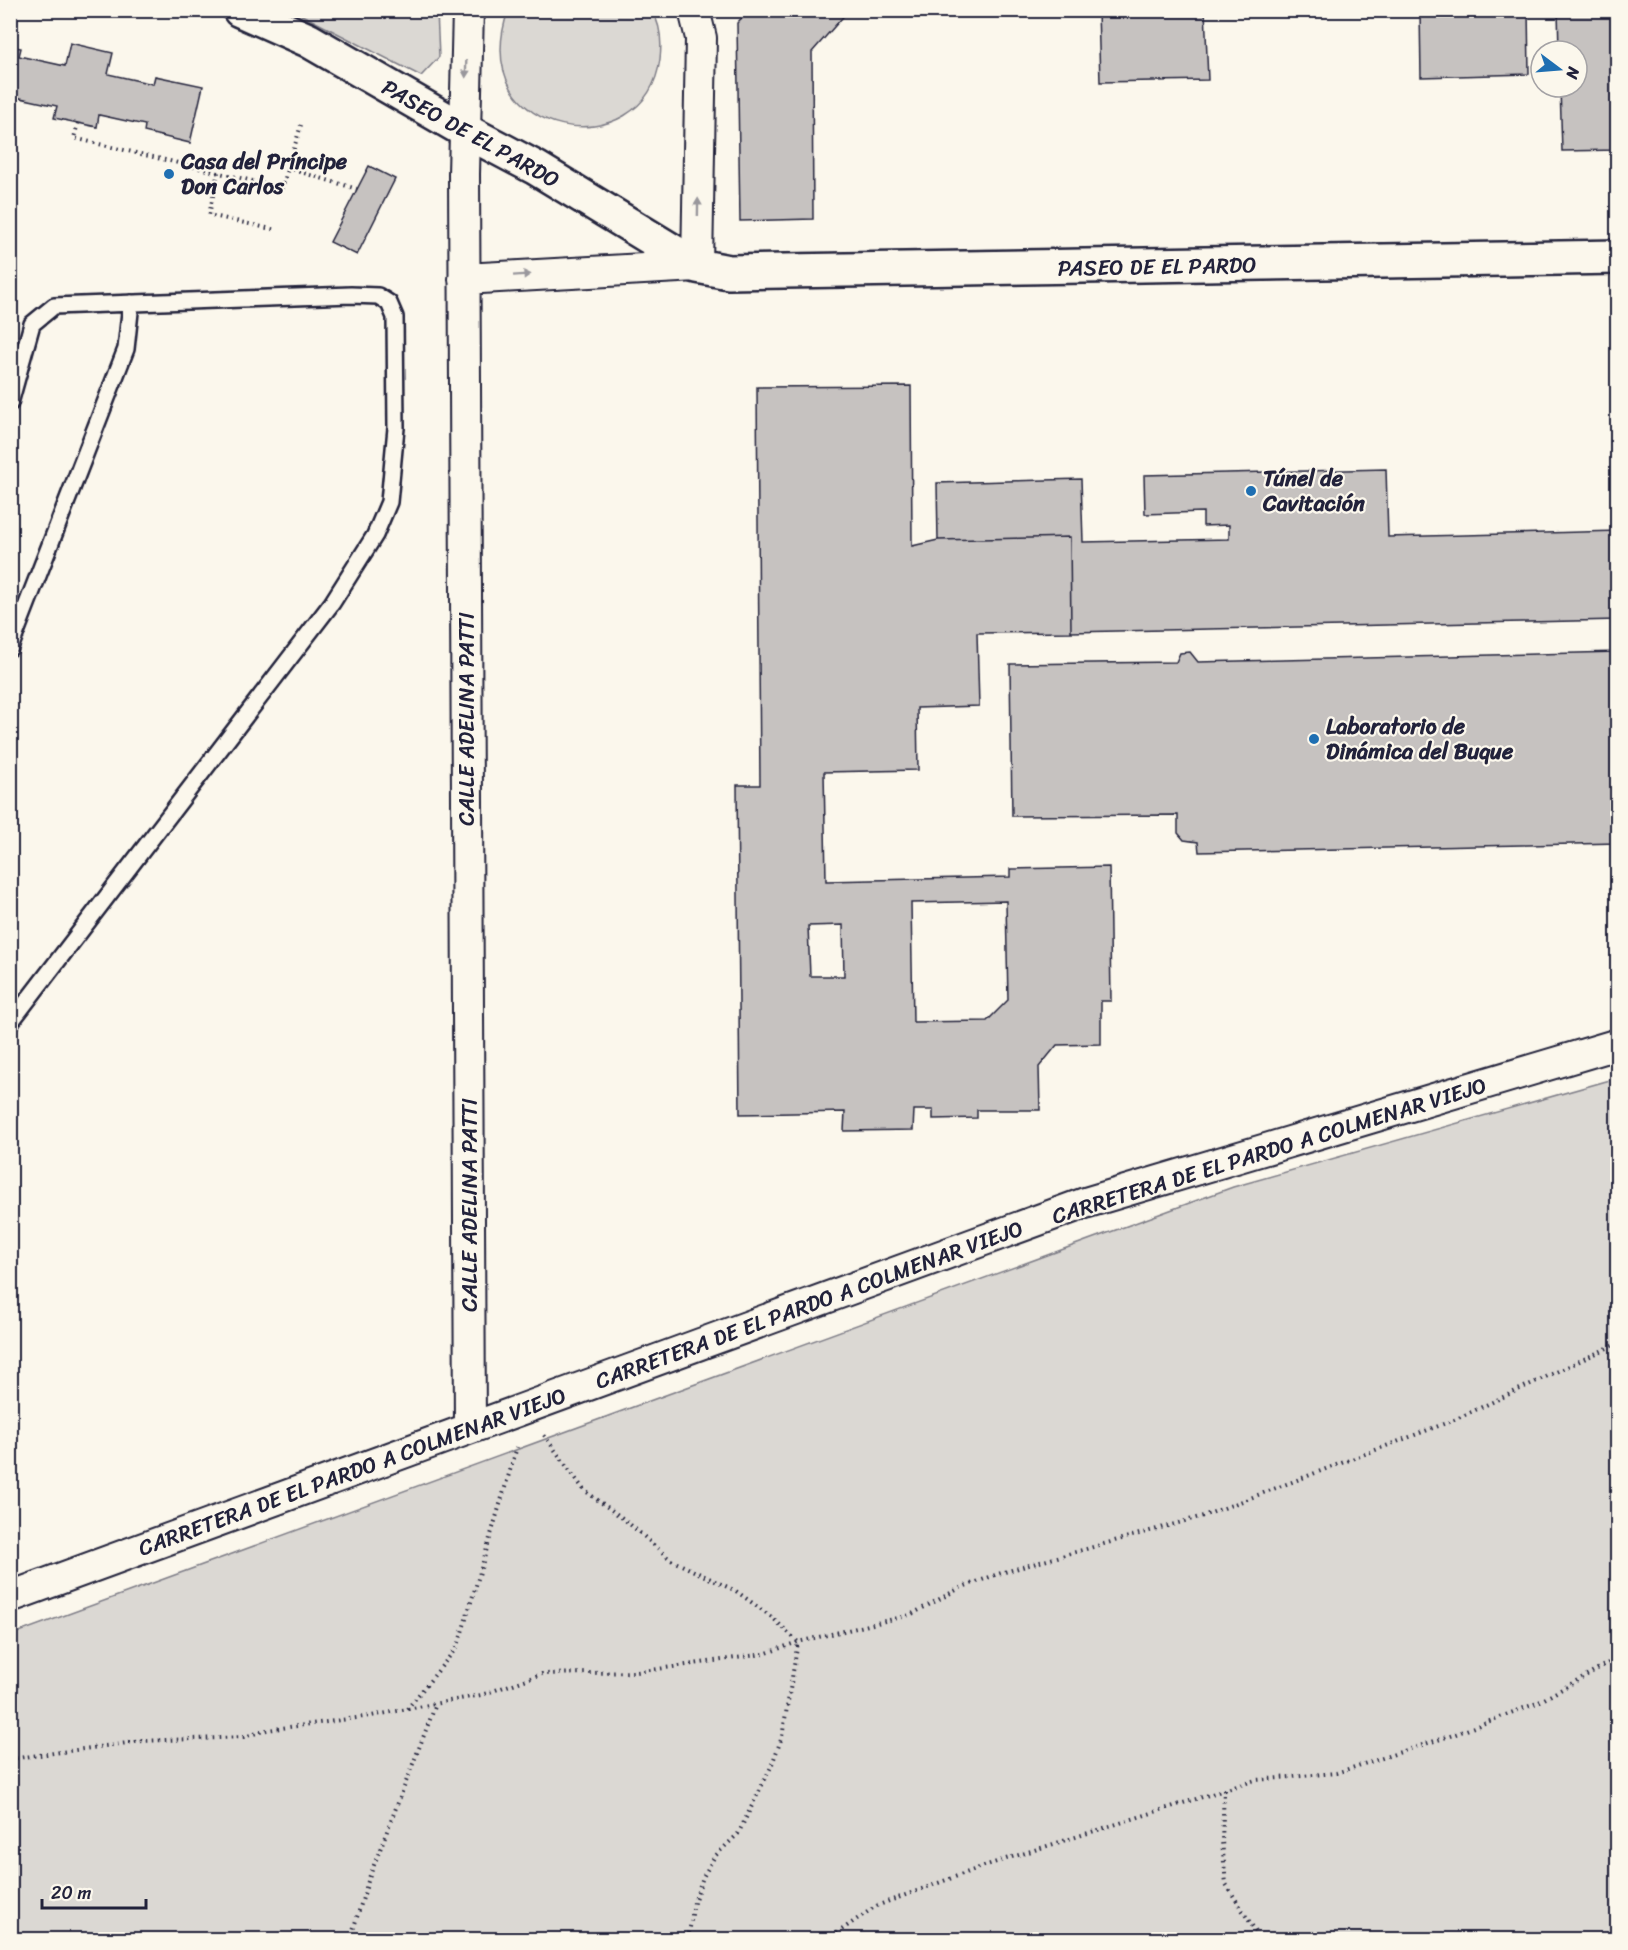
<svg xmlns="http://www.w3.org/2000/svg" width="1628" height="1950" font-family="Sriracha,sans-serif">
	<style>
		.green { fill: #dbd8d3; stroke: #7e7d87; stroke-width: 1.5 }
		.building { fill: #c6c2c0; stroke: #22223b; stroke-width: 1.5; fill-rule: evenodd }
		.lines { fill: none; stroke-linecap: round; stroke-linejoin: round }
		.service-casing { stroke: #22223b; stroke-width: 20 }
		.minor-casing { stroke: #22223b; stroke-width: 34 }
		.tertiary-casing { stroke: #22223b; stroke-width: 38 }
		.path { stroke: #22223b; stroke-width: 4; stroke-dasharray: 1.5 4.5; stroke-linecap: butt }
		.service { stroke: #fbf7ec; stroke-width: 15 }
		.minor { stroke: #fbf7ec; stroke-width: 30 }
		.tertiary { stroke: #fbf7ec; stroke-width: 33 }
		.oneway { fill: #99979c }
		.poi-dot { fill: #1f6fb2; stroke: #fbf7ec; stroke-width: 2 }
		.labels { text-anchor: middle; stroke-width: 4.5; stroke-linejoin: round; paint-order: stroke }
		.street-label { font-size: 22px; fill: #22223b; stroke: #fbf7ec }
		.poi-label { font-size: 22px; font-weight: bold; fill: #22223b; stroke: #fbf7ec; text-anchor: start }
	</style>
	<rect width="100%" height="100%" fill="#fbf7ec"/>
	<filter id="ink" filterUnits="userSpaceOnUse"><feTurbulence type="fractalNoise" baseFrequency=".0167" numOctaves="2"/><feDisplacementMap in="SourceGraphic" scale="12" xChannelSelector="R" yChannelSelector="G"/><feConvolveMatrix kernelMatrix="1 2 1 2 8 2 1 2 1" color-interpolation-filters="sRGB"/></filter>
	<g filter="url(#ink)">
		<path class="green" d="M294,11h143l2,46 -18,19z
			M508,11h144c9,14 10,31 8,48 -14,109 -196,82 -152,-48z
			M1617,1078v861h-1606v-304l1222,-448z"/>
		<path class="building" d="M749,10h100l-37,42 1,167 -73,2 -3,-198z
			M1098,10h107l3,70 -108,2z
			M1420,10h108l1,64 -108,3z
			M1558,10h60v140l-56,1 -2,-64h17v-36h-18z
			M70,43l43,10 -5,21 45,10 2,-8 48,10 -13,57 -46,-11 1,-7 -46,-10 -2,12 -43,-9 3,-12 -46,-10 -1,4v-54l11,2 -2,8 46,10z
			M369,166l26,13 -38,76 -27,-13z
			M911,386l1,160 26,-6 132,-3 1,95 -94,1 2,73 -62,2 1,62 -94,2 2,109 184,-4v-8l99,-2 2,134h-10v43l-44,1 -18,22 1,43h-63v8l-44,1v-9h-19l-1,20 -69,1 1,-19 -105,2 -3,-329h23l-3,-398zM1006,901l2,99 -21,21 -74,1 -2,-119zM843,925l1,51h-34l-2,-50z
			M1386,469l2,68 230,-6v89l-547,12 -1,-95 -132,3 -1,-57 144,-4 2,63 146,-3v-14l-26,1v-14l-58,2 -1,-39z
			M1190,652l8,10 420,-10v191l-419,9 -1,-10 -14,-2 -6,-7v-18l-166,1 -2,-152 166,-2 4,-9z"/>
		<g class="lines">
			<defs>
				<path id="service" d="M10,403l22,-79 22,-18 297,-11 27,1 11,7 6,14 1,111 -7,74 -14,33 -43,68 -322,420
					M10,648l116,-299 5,-46"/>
				<path id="minor" d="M468,10l-4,164 6,1254
					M464,279l233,-13 4,-228 -7,-28
					M10,1597l1075,-394 533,-159"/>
				<path id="tertiary" d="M240,10l68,30 156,90 72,38 161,98 32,6 889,-15"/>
			</defs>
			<use href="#service" class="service-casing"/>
			<use href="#minor" class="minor-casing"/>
			<use href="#tertiary" class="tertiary-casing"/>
			<path class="path" d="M78,123l-4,15 208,50 19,-63
				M287,168l70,21
				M218,172l-9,43 67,15
				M544,1435l40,55 41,30 46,40 65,31 37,27 25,24 -16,95 -11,30 -33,67 -23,22 -12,21 -9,25 -6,38
				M407,1709l51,-63 59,-199
				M10,1759l132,-18 102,-4 23,-7 104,-14 110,-21 61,-21 95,-2 127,-18 34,-12 112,-27 50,-27 41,-15 202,-57 251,-96 164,-77
				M1224,1789l-2,52 4,43 35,56
				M350,1940l19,-62 67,-174
				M827,1940l49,-34 111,-41 269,-85 80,-7 117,-38 84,-32 71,-40 10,-11"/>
			<use href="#service" class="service"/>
			<use href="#minor" class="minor"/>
			<use href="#tertiary" class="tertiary"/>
		</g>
		<defs><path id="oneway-solid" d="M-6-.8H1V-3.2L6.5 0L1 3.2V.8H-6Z" transform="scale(1.5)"/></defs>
		<g class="oneway">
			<use href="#oneway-solid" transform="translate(466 69) rotate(92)"/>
			<use href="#oneway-solid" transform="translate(698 207) rotate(-89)"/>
			<use href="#oneway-solid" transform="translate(522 275) rotate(-4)"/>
		</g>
	</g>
	<g class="poi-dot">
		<circle cx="169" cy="174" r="6"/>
		<circle cx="1251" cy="491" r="6"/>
		<circle cx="1314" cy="739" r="6"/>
	</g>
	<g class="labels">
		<g class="street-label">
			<text transform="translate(471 133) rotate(29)" y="8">PASEO DE EL PARDO</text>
			<text transform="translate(1157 266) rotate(-1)" y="8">PASEO DE EL PARDO</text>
			<text transform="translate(466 719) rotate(-90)" y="8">CALLE ADELINA PATTI</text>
			<text transform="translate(1269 1150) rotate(-17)" y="8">CARRETERA DE EL PARDO A COLMENAR VIEJO</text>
			<text transform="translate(469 1205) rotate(-90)" y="8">CALLE ADELINA PATTI</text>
			<text transform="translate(809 1304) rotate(-20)" y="8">CARRETERA DE EL PARDO A COLMENAR VIEJO</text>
			<text transform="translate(352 1471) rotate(-20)" y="8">CARRETERA DE EL PARDO A COLMENAR VIEJO</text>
		</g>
		<g class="poi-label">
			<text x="181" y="169">Casa del Príncipe<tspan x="181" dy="25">Don Carlos</tspan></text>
			<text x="1263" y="486">Túnel de<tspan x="1263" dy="25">Cavitación</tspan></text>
			<text x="1326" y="734">Laboratorio de<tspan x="1326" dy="25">Dinámica del Buque</tspan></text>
		</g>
	</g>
	<rect width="1628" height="1950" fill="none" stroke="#fbf7ec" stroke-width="36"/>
	<rect x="18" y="18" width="1592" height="1914" fill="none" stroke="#22223b" stroke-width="2" filter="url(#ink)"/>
	<g transform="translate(1559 69) rotate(106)"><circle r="28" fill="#fbf7ec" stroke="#a4a2a5" stroke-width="1.5"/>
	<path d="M0-4.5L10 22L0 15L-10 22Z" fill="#1f6fb2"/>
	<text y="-9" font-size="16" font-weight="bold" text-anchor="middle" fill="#22223b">N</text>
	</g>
	<path d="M42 1899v9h104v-9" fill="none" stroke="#22223b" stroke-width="3"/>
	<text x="51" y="1899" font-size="18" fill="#22223b" stroke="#fbf7ec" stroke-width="4.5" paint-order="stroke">20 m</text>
</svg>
